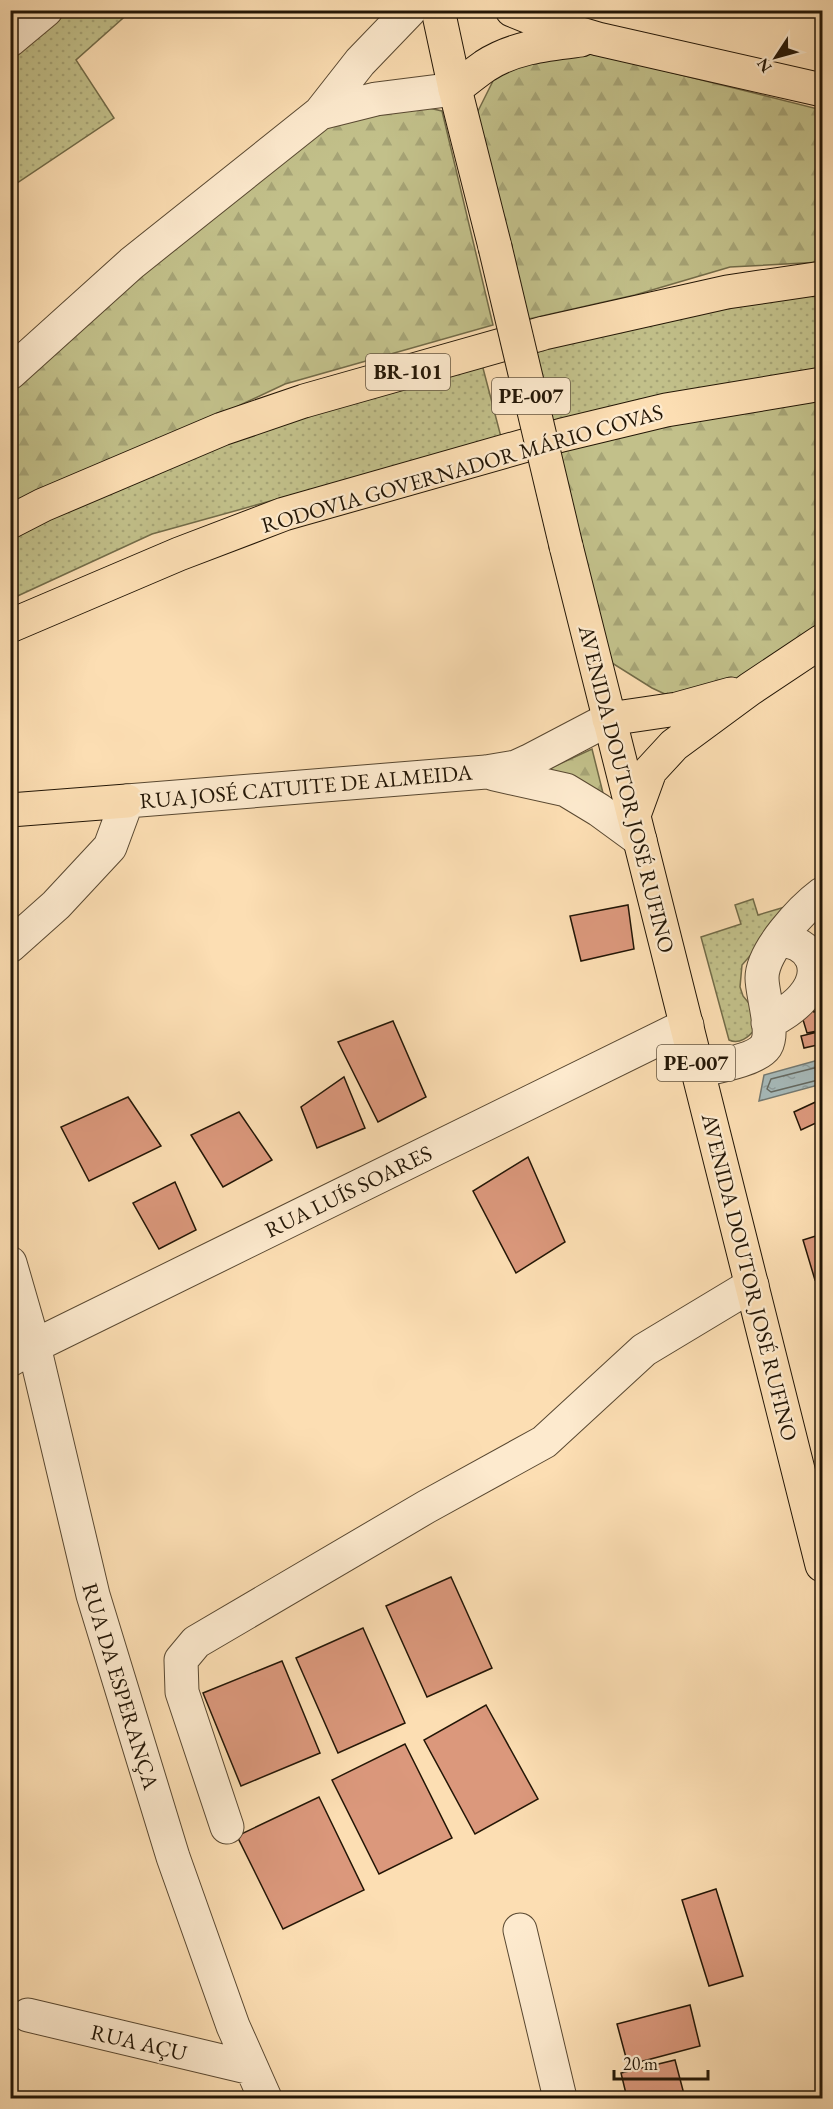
<svg xmlns="http://www.w3.org/2000/svg" width="833" height="2109" font-family="'EB Garamond',serif">
	<style>
		.grass { fill: url(#grass-dots); stroke: #726b48; stroke-width: 1.5 }
		.forest { fill: url(#forest-firs); stroke: #726b48; stroke-width: 1.5 }
		.water { fill: url(#water-ripples); stroke: #727871; stroke-width: 1.5 }
		.lines { fill: none; stroke-linecap: round; stroke-linejoin: round }
		.shore { stroke: #646860; stroke-width: 1.5 }
		.building { fill: #db987c; stroke: #231606; stroke-width: 1.5 }
		.minor-casing { stroke: #594831; stroke-width: 35 }
		.major-casing { stroke: #231606; stroke-width: 35 }
		.highway-casing { stroke: #231606; stroke-width: 35 }
		.minor { stroke: #fdeace; stroke-width: 33 }
		.major { stroke: #fcdeb3; stroke-width: 33 }
		.highway { stroke: #fcdeb3; stroke-width: 33 }
		.major-bridge-casing { stroke: #231606; stroke-width: 35; stroke-linecap: butt }
		.major-bridge { stroke: #fcdeb3; stroke-width: 33 }
		.labels { text-anchor: middle; stroke-width: 4.5; stroke-linejoin: round; paint-order: stroke }
		.shield { fill: #fdeace; stroke: #645642; stroke-width: 1.5 }
		.shield-label { font-size: 21px; font-weight: bold; fill: #231606 }
		.street-label { font-size: 22px; fill: #231606; stroke: #fdeace }
	</style>
	<defs>
		<pattern id="grass-dots" width="8" height="8" patternUnits="userSpaceOnUse" patternTransform="scale(1.5)"><rect width="8" height="8" fill="#c2c08a"/><path d="M2 2h.1M6 6h.1" fill="none" stroke="#a6a476" stroke-width="1.8" stroke-linecap="round"/></pattern>
		<pattern id="forest-firs" width="22" height="20" patternUnits="userSpaceOnUse" patternTransform="scale(1.5)"><rect width="22" height="20" fill="#c2c08a"/><path d="M5 1l3.5 6h-7zM16 11l3.5 6h-7z" fill="#a6a476"/></pattern>
		<pattern id="water-ripples" width="26" height="14" patternUnits="userSpaceOnUse" patternTransform="scale(1.5)"><rect width="26" height="14" fill="#a6b9b9"/><path d="M2 4q2-2 4 0t4 0M15 11q2-2 4 0t4 0" fill="none" stroke="#8f9e9e"/></pattern>
	</defs>
	<rect width="100%" height="100%" fill="#fcdeb3"/>
	<filter id="stains"><feTurbulence type="fractalNoise" baseFrequency=".00333" numOctaves="4"/><feColorMatrix values="0 0 0 0 .2 0 0 0 0 .09 0 0 0 0 .02 0 0 0 .5 -.17"/></filter>
	<radialGradient id="worn" r=".72"><stop offset=".6" stop-color="#630" stop-opacity="0"/><stop offset="1" stop-color="#630" stop-opacity=".3"/></radialGradient>
	<path class="grass" d="M61,11h70l-55,49 38,58 -103,69 -1,-135z
		M822,281v97l-273,46 -19,-89z
		M478,349l23,88 -349,97 -141,65 -1,-61 282,-131z
		M753,899l5,16 37,-11 -53,61 -2,22 3,9 9,11 3,22c-6,8 -16,16 -26,11l-28,-103 40,-13 -6,-19z"/>
	<path class="forest" d="M585,51l237,59v152l-92,5 -95,28 -115,26 -46,-202 21,-42 24,-17z
		M407,103l35,8 51,214 -208,59 -274,129 -1,-131 239,-214 116,-63z
		M822,398v230l-61,40 -77,35 -32,-15 -40,-25 -59,-221z
		M592,749l12,48 -64,-24z"/>
	<path class="water" d="M822,1059v25l-63,17 5,-26z"/>
	<g class="lines">
		<path class="shore" d="M822,1066l-51,13 -4,10 4,3 51,-13"/>
	</g>
	<path class="building" d="M628,905l6,44 -53,12 -11,-45z
		M812,1005l2,7 4,-2 4,20 -15,3 -6,-20z
		M393,1021l33,76 -48,25 -40,-80z
		M822,1031v13l-18,4 -3,-12z
		M344,1077l21,51 -48,20 -16,-41z
		M128,1097l33,49 -72,35 -28,-54z
		M822,1099v28l-2,-6 -19,9 -7,-18z
		M239,1112l33,48 -49,27 -32,-52z
		M528,1157l37,85 -49,31 -43,-82z
		M175,1182l21,48 -37,19 -26,-46z
		M822,1234v44l-7,2 -12,-40z
		M451,1577l41,91 -65,29 -41,-91z
		M363,1628l42,95 -67,30 -42,-95z
		M282,1661l38,92 -79,33 -38,-93z
		M486,1705l52,94 -63,35 -51,-94z
		M405,1744l47,94 -73,36 -47,-94z
		M319,1797l45,93 -81,39 -46,-93z
		M716,1889l27,87 -34,10 -27,-86z
		M690,2005l10,41 -72,19 -11,-41z
		M675,2060l10,38h-58l-6,-25z"/>
	<g class="lines">
		<defs>
			<path id="minor" d="M10,40l36,-30
				M320,113l56,-14 79,-10
				M10,373l122,-110 188,-150 40,-51 50,-52
				M494,774l72,16 33,20 41,30
				M10,946l46,-41 54,-58 17,-46 359,-29 30,-5 13,-6 80,-42
				M768,1023c12,-7 26,-15 35,-26 22,-26 10,-55 -24,-57
				M698,1071c17,-4 59,-11 68,-25 9,-15 -4,-51 -4,-68 0,-27 40,-69 60,-84
				M10,1263l24,83 59,249 80,262 60,169 32,72
				M10,1360l24,-14 653,-321
				M227,1827l-45,-135 -1,-32 15,-18 230,-135 118,-65 100,-92 108,-65
				M520,1930l40,168
				M28,2015l223,53"/>
			<path id="major" d="M438,10l17,79 40,158
				M566,546l256,1019"/>
			<path id="highway" d="M512,10l32,13 54,16 224,51
				M455,89c10,-8 20,-16 30,-23 29,-19 63,-22 96,-26
				M10,522l33,-17 179,-76 82,-28 240,-68 183,-41 95,-14
				M10,626l169,-72 105,-40 278,-79 104,-25 156,-26
				M609,719l68,-10 54,-15
				M10,810l117,-9
				M634,815l16,-44 24,-26 76,-56 72,-48"/>
		</defs>
		<use href="#minor" class="minor-casing"/>
		<use href="#major" class="major-casing"/>
		<use href="#highway" class="highway-casing"/>
		<use href="#minor" class="minor"/>
		<use href="#major" class="major"/>
		<use href="#highway" class="highway"/>
		<defs>
			<path id="major-bridge" d="M495,247l71,299"/>
		</defs>
		<use href="#major-bridge" class="major-bridge-casing"/>
		<use href="#major-bridge" class="major-bridge"/>
	</g>
	<g class="labels">
		<g class="shield">
			<rect x="366" y="354" width="84" height="36" rx="4.5"/>
			<rect x="492" y="378" width="78" height="36" rx="4.5"/>
			<rect x="657" y="1045" width="78" height="36" rx="4.5"/>
		</g>
		<g class="shield-label">
			<text x="408" y="379">BR-101</text>
			<text x="531" y="403">PE-007</text>
			<text x="696" y="1070">PE-007</text>
		</g>
		<g class="street-label">
			<text transform="translate(462 468) rotate(-16)" y="8">RODOVIA GOVERNADOR MÁRIO COVAS</text>
			<text transform="translate(306 786) rotate(-5)" y="8">RUA JOSÉ CATUITE DE ALMEIDA</text>
			<text transform="translate(627 789) rotate(76)" y="8">AVENIDA DOUTOR JOSÉ RUFINO</text>
			<text transform="translate(348 1191) rotate(-26)" y="8">RUA LUÍS SOARES</text>
			<text transform="translate(750 1277) rotate(76)" y="8">AVENIDA DOUTOR JOSÉ RUFINO</text>
			<text transform="translate(121 1686) rotate(73)" y="8">RUA DA ESPERANÇA</text>
			<text transform="translate(139 2042) rotate(13)" y="8">RUA AÇU</text>
		</g>
	</g>
	<rect width="833" height="2109" fill="none" stroke="#fcdeb3" stroke-width="36"/>
	<rect x="12" y="12" width="809" height="2085" fill="none" stroke="#231606" stroke-width="3"/>
	<rect x="18" y="18" width="797" height="2073" fill="none" stroke="#231606" stroke-width="1.5"/>
	<g transform="translate(776 57) rotate(234)" stroke="#fdeace" stroke-width="4.5" paint-order="stroke">
	<path d="M0-4.5L10 22L0 15L-10 22Z" fill="#231606"/>
	<text y="-9" font-size="16" font-weight="bold" text-anchor="middle" fill="#231606">N</text>
	</g>
	<path d="M614 2070v9h94v-9" fill="none" stroke="#231606" stroke-width="3"/>
	<text x="623" y="2070" font-size="18" fill="#231606" stroke="#fdeace" stroke-width="4.5" paint-order="stroke">20 m</text>
	<rect width="100%" height="100%" filter="url(#stains)"/>
	<rect width="100%" height="100%" fill="url(#worn)"/>
</svg>
